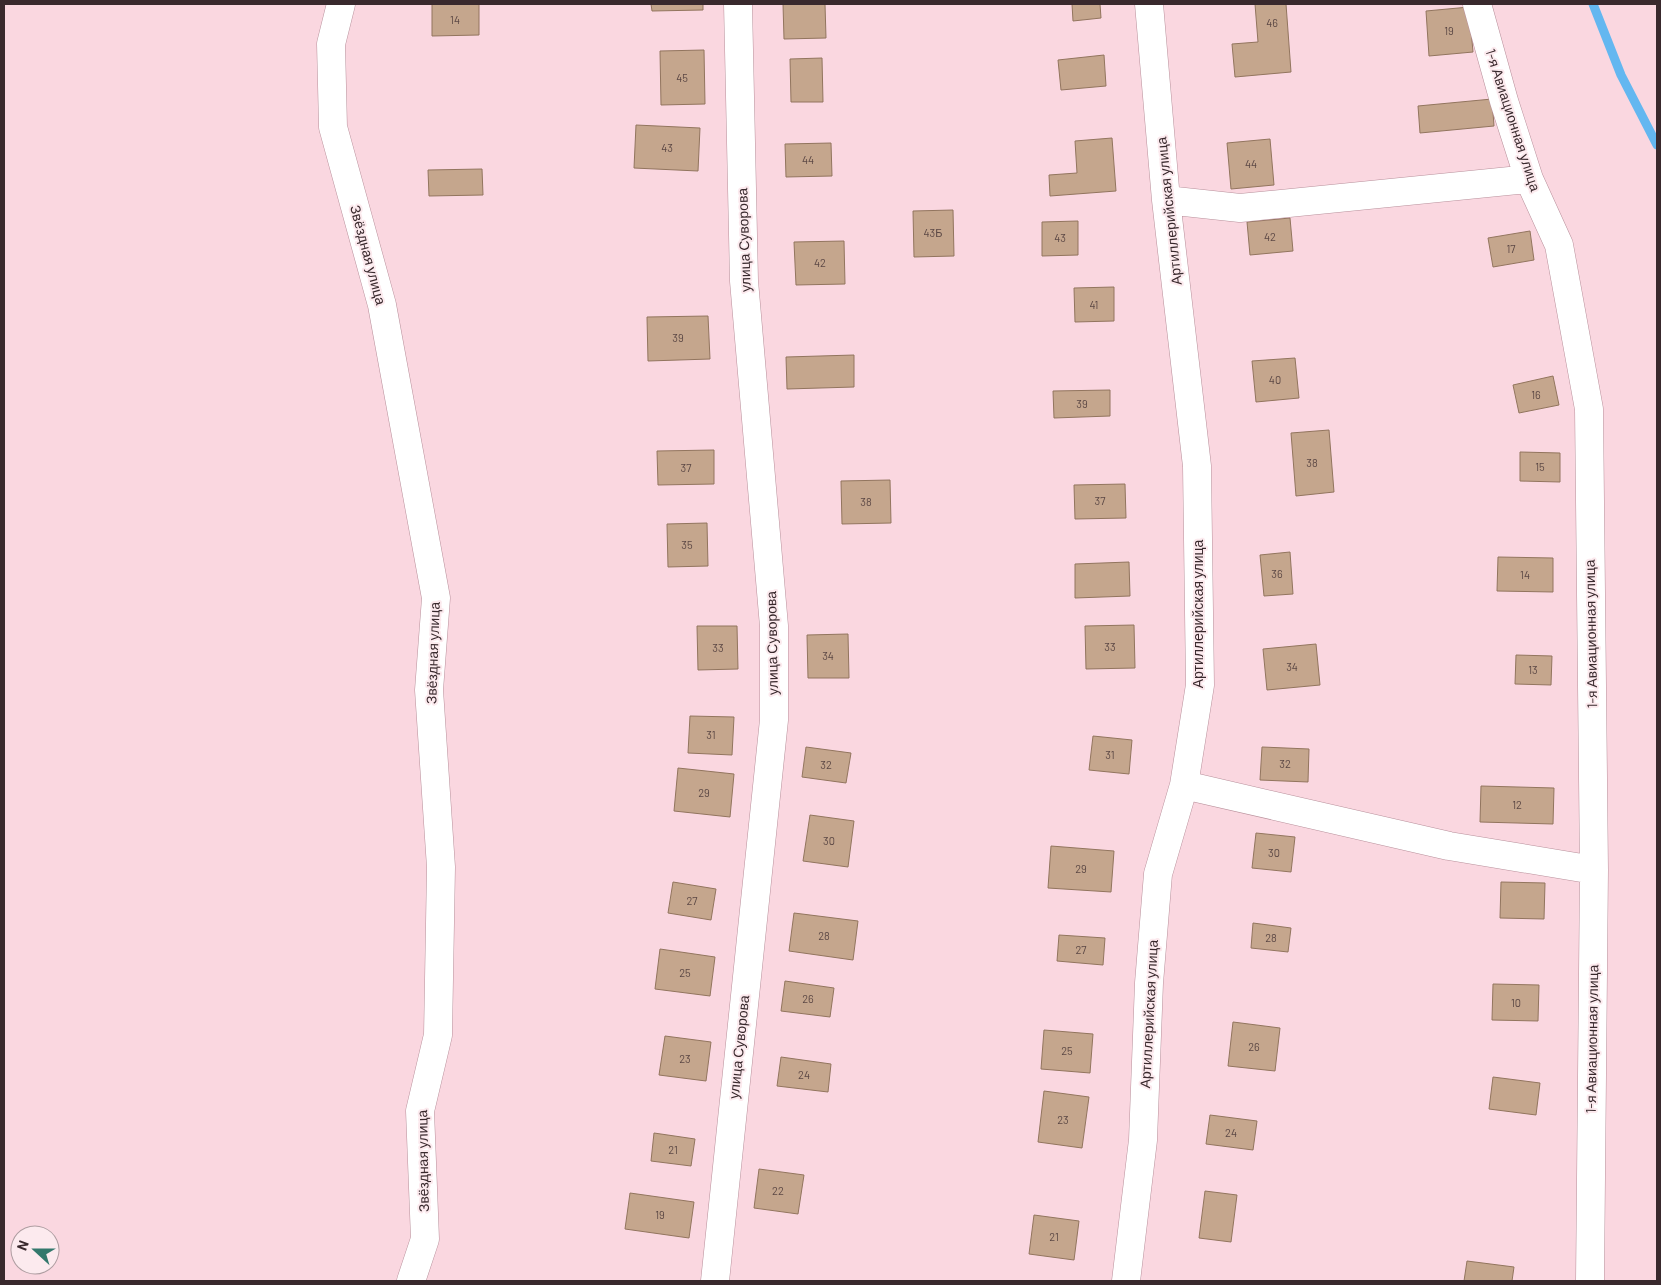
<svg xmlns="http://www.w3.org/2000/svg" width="1661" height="1285" font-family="Barlow,sans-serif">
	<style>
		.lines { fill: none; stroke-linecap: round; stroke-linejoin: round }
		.stream { stroke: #64b7f0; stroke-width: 9 }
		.building { fill: #c5a68d; stroke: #92755e }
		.street-casing { stroke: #b8909b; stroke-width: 29 }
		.street { stroke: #fff; stroke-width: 28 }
		.labels { text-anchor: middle; stroke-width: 4; stroke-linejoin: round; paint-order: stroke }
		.number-label { font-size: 11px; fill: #5c4845 }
		.street-label { font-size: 14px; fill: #39292d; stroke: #fceaee }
	</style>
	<rect width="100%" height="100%" fill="#fad7e0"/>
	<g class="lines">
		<path class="stream" d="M1593,4l28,71 36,70"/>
	</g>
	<path class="building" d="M432,4h47v31l-47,1z
		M651,4h52v6l-51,1z
		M783,4h42l1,34 -42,1z
		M1072,4h28l1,14 -28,3z
		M1255,4h31l5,68 -56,5 -3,-33 26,-2z
		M1469,7l4,45 -44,4 -3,-45z
		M704,50l1,54 -44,1 -1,-54z
		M1104,55l2,31 -45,4 -3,-30z
		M822,58l1,44h-32l-1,-43z
		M1492,99l2,27 -74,7 -2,-27z
		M636,125l64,3 -2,43 -64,-3z
		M1112,138l4,53 -66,5 -1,-21 28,-2 -2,-32z
		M1270,139l4,46 -43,4 -4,-46z
		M831,143l1,33 -46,1 -1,-33z
		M482,169l1,26 -54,1 -1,-26z
		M953,210l1,46 -40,1 -1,-46z
		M1290,218l3,33 -43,4 -3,-33z
		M1078,221v34l-36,1v-34z
		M1530,231l4,29 -41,7 -5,-29z
		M844,241l1,43 -49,1 -2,-43z
		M1114,287v34l-39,1 -1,-34z
		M708,316l2,43 -62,2 -1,-44z
		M854,355v32l-67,2 -1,-32z
		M1295,358l4,40 -43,4 -4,-41z
		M1553,376l6,29 -40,8 -6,-28z
		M1110,390v26l-56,2 -1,-27z
		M1329,430l5,62 -38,4 -5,-63z
		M714,450v34l-56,1 -1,-34z
		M1520,452l40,1v29l-40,-1z
		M890,480l1,43 -49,1 -1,-43z
		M1125,484l1,34 -51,1 -1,-34z
		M707,523l1,43 -40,1 -1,-43z
		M1290,552l3,42 -29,2 -4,-41z
		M1498,557l55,1v34l-56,-1z
		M1129,562l1,34 -55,2v-34z
		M1134,625l1,43 -49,1 -1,-43z
		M697,626h40l1,43 -40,1z
		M848,634l1,44h-41l-1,-43z
		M1316,644l4,41 -53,5 -4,-41z
		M1516,655l36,1 -1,29 -36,-1z
		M690,716l44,1 -2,38 -44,-2z
		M1093,736l39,4 -3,34 -40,-4z
		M806,747l45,6 -5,30 -44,-6z
		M1262,747l47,2 -1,33 -48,-2z
		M678,768l56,6 -4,43 -56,-6z
		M1481,786l73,2 -1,36 -73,-2z
		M810,815l44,6 -6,46 -45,-6z
		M1256,833l39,4 -4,35 -39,-4z
		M1051,846l63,5 -3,41 -63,-4z
		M673,882l43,7 -5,31 -43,-7z
		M1501,882l44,1 -1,36 -44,-1z
		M794,913l64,8 -5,39 -64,-9z
		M1253,923l38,5 -3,24 -37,-4z
		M1059,935l46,3 -2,27 -46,-4z
		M660,949l55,8 -5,39 -55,-7z
		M785,981l49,7 -4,29 -49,-6z
		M1493,984l46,1 -1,36 -46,-1z
		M1233,1022l47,6 -5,43 -47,-5z
		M1044,1030l49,4 -3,39 -49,-4z
		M665,1036l46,6 -5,39 -47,-6z
		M781,1057l50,7 -3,28 -51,-6z
		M1493,1077l47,6 -4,32 -47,-6z
		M1044,1091l45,6 -7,51 -44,-6z
		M1210,1115l47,6 -4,29 -47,-6z
		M654,1133l41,6 -4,27 -40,-5z
		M759,1169l45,6 -6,39 -44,-6z
		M1205,1191l32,4 -6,47 -32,-4z
		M630,1193l64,9 -5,36 -64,-9z
		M1034,1215l45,6 -5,39 -45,-6z
		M1467,1261l47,6 -2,14h-48z"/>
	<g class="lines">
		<defs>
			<path id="street" d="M341,4l-10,40 2,83 49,178 54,293 -7,92 12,177 -3,168 -18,76 5,128 -14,42
				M1477,4l27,97 25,78 30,66 30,164 5,461 -4,411
				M1166,200l74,8 289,-29
				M1184,785l265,61 145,24
				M715,1281l59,-561v-94l-30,-345 -6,-277
				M1126,1281l17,-141 6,-157 9,-109 26,-89 16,-100 -3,-219 -31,-266 -17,-196"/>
		</defs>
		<use href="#street" class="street-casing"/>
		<use href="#street" class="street"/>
	</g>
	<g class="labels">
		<g class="number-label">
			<text x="455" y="24">14</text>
			<text x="1272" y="27">46</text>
			<text x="1449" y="35">19</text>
			<text x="682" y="82">45</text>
			<text x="667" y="152">43</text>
			<text x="808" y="164">44</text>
			<text x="1251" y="168">44</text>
			<text x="933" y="237">43Б</text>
			<text x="1270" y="241">42</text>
			<text x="1060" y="242">43</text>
			<text x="1511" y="253">17</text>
			<text x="820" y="267">42</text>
			<text x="1094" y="309">41</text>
			<text x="678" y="342">39</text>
			<text x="1275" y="384">40</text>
			<text x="1536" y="399">16</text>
			<text x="1082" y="408">39</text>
			<text x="1312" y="467">38</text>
			<text x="1540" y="471">15</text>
			<text x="686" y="472">37</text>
			<text x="1100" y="505">37</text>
			<text x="866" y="506">38</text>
			<text x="687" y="549">35</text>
			<text x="1277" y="578">36</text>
			<text x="1525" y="579">14</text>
			<text x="1110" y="651">33</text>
			<text x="718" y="652">33</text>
			<text x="828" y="660">34</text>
			<text x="1292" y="671">34</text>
			<text x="1533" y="674">13</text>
			<text x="711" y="739">31</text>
			<text x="1110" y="759">31</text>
			<text x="1285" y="768">32</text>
			<text x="826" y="769">32</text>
			<text x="704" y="797">29</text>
			<text x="1517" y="809">12</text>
			<text x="829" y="845">30</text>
			<text x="1274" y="857">30</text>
			<text x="1081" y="873">29</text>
			<text x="692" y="905">27</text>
			<text x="824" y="940">28</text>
			<text x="1271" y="942">28</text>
			<text x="1081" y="954">27</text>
			<text x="685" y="977">25</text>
			<text x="808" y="1003">26</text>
			<text x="1516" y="1007">10</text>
			<text x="1254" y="1051">26</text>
			<text x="1067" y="1055">25</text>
			<text x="685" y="1063">23</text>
			<text x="804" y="1079">24</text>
			<text x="1063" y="1124">23</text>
			<text x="1231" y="1137">24</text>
			<text x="673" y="1154">21</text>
			<text x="778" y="1195">22</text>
			<text x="660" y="1219">19</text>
			<text x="1054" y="1241">21</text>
		</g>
		<g class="street-label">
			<text transform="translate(1513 120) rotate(72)" y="5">1-я Авиационная улица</text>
			<text transform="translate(1169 211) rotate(-96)" y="5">Артиллерийская улица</text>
			<text transform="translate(744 240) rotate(-92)" y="5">улица Суворова</text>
			<text transform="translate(368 255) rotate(75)" y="5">Звёздная улица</text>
			<text transform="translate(1198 614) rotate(-90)" y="5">Артиллерийская улица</text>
			<text transform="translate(1591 634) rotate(-91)" y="5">1-я Авиационная улица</text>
			<text transform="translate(772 643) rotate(-91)" y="5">улица Суворова</text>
			<text transform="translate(433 653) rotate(-88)" y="5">Звёздная улица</text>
			<text transform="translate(1149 1014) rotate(-87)" y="5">Артиллерийская улица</text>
			<text transform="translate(1592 1039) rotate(-89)" y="5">1-я Авиационная улица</text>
			<text transform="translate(739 1047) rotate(-84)" y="5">улица Суворова</text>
			<text transform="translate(423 1161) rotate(-91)" y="5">Звёздная улица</text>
		</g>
	</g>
	<rect width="1661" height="1285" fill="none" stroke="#39292d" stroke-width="10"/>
	<g transform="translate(35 1250) rotate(291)"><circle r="24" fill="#fceaee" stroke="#ae9da1"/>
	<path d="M0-4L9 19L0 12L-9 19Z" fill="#33786c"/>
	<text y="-8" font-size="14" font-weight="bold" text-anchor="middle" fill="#39292d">N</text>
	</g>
</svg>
